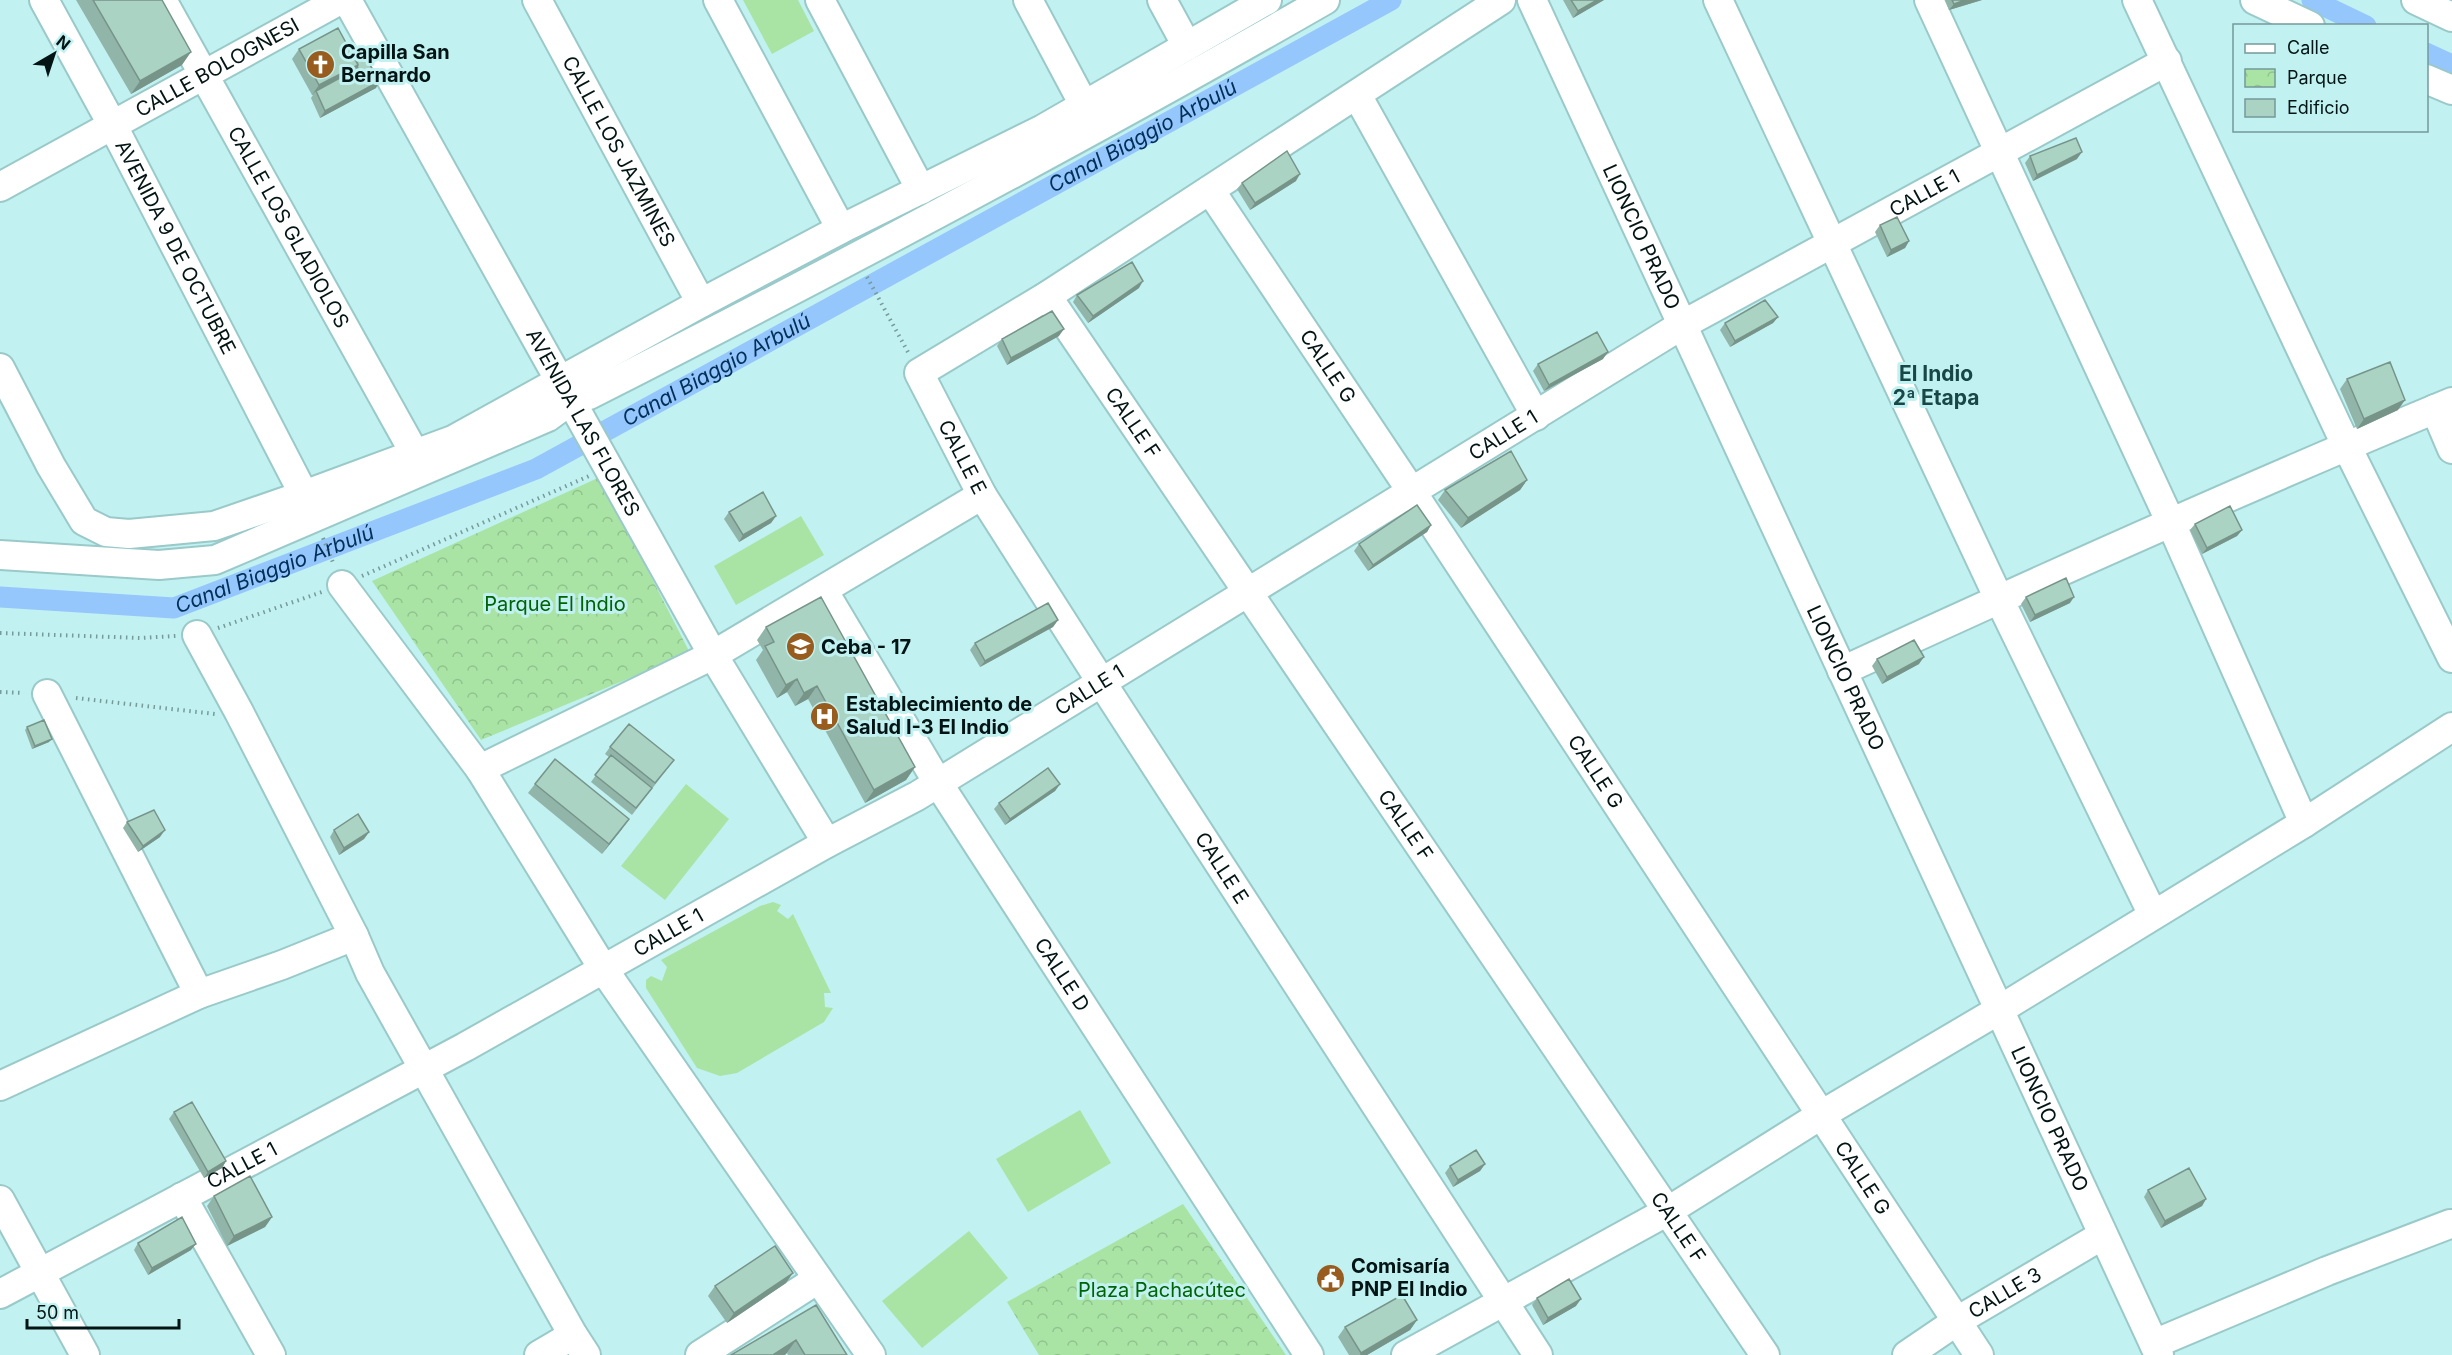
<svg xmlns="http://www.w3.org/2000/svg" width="2452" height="1355" font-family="Inter,sans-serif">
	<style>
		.grass { fill: #a9e4a5 }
		.park { fill: url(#park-crowns) }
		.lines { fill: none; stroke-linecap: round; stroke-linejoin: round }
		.canal { stroke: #95c6fc; stroke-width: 21 }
		.minor-casing { stroke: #9ac9c9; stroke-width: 32 }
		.path { stroke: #779a9a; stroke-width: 4; stroke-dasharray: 1.5 4.5; stroke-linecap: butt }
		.minor { stroke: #fff; stroke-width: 28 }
		.wall { fill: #92b5a9 }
		.shaded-wall { fill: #779489 }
		.building { fill: #aad3c4; stroke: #779489; stroke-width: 1.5 }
		.labels { text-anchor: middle; stroke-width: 6; stroke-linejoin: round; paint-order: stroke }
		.poi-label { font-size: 20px; font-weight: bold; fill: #031414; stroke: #c1f1f1; text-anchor: start }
		.street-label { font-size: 20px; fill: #031414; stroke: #c1f1f1 }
		.park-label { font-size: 20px; fill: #006304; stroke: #c1f1f1 }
		.water-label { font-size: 21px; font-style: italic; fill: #012f58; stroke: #c1f1f1 }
		.neighbourhood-label { font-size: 21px; font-weight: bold; fill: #194647; stroke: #c1f1f1 }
	</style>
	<defs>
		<pattern id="park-crowns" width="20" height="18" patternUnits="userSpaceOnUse" patternTransform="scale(1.5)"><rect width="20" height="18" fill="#a9e4a5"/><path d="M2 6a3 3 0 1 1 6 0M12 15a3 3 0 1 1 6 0" fill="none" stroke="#90c38d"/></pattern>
	</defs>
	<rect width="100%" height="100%" fill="#c1f1f1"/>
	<path class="grass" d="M743,0h55l16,31 -42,23z
		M801,516l23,39 -88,50 -22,-39z
		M686,784l43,35 -64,81 -44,-34z
		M773,902l8,3 -4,6 11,8 5,-5 38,79h-7l1,14 8,1 -9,14 -87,51 -17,3 -23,-8 -51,-80v-8l5,-4 11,5 5,-14 -6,-7 99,-54z
		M1080,1110l31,53 -83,49 -32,-53z
		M969,1231l39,47 -86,70 -40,-47z"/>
	<path class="park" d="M600,477l90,176 -209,87 -109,-159z
		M1183,1204l103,151h-247l-32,-53z"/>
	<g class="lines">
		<g class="canal">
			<path d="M2312,0l54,26"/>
			<path d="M2426,53l26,12"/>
			<path id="s1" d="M0,597l174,11 362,-139 855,-469"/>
		</g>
		<defs>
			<g id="minor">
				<path id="s2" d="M44,0l69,126 191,369"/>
				<path id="s3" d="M162,0l253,454"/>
				<path id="s4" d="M347,0l366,655 114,188"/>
				<path id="s5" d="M537,0l164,303"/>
				<path d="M718,0l123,229"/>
				<path d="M820,0l101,190"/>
				<path d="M1028,0l56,105"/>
				<path d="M1162,0l25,46"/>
				<path id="s6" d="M1501,0l-454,296 -128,77 63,122 120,188 436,672"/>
				<path id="s7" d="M1532,0l627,1355"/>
				<path d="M1718,0l281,599 154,316"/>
				<path d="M1929,0l241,521 134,302"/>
				<path d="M2137,0l209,445 106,213"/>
				<path d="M2255,0l55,26"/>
				<path d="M2416,0l36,17"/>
				<path d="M2426,79l26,11"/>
				<path d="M1357,95l179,321"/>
				<path id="s8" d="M0,187l340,-187"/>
				<path id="s9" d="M1210,190l202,302 567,863"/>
				<path id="s10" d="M1047,296l718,1059"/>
				<path d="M0,368l51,98 33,55 22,11 23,2 85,-8 90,-31 149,-55 248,-137 140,-74 202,-100 224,-129"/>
				<path d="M2435,409l17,40"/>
				<path d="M0,555l159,10 56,-5 333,-143 23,-17 18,-5c248,-126 494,-256 736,-395"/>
				<path d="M342,585l138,184 124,201 267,385"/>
				<path id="s11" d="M823,590l115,193 371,572"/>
				<path d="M197,635l42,77 115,224 16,37 203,362 13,20"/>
				<path d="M1842,671c202,-93 405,-184 610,-269"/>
				<path d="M47,694l152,300"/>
				<path d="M480,769l233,-114 269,-160"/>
				<path d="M0,1086l199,-92 83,-29 72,-29"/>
				<path d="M182,1197l89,158"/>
				<path d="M0,1200l85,155"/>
				<path id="s12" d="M0,1294l465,-247 362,-204 90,-47 765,-471 485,-264"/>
				<path d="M2154,1344l173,-73 123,-47"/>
				<path d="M539,1355l34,-20"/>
				<path d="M700,1355l118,-76"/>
				<path d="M1406,1355l262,-144 153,-96 178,-105 305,-187 148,-96"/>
				<path id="s13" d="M1907,1355l50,-34 146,-86"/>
			</g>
		</defs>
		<use href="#minor" class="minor-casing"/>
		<path class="path" d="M867,277l42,77
			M323,538l11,27
			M362,576l227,-100
			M218,628l104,-36
			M0,633l140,5 36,-2
			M0,692l24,1
			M76,698l139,16"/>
		<use href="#minor" class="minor"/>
	</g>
	<path class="wall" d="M76,0h86l20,65 -51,29z
		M1563,0h41l-31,18z
		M1945,0h37l-33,10z
		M299,49l58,13 19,26 -56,30 -9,-20 2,-3h-1l-20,-36z
		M2030,156l47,3 -44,22 -8,-18z
		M1296,181l-46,29 -13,-21 5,-6z
		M1880,225l29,16 -4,7 -18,9 -12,-25z
		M1139,288l-51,35 -15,-21 4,-7z
		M1778,317l-5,6 -43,24 -10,-17 5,-7z
		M1059,336l-52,29 -10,-19 5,-7z
		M1603,359l-59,32 -11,-20 5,-7z
		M2347,379l51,31 -41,19 -17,-40z
		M1527,480l-7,10 -59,38 -23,-28 7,-10z
		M729,512l47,4 -5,7 -32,19 -15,-23z
		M2195,524l47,6 -5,6 -35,18 -12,-24z
		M1431,525l-4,7 -59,39 -14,-20 5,-7z
		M2026,597l44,6 -40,19 -9,-18z
		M1058,620l-5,7 -73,40 -10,-17 5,-7z
		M766,627l149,140 -9,13 -41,23 -57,-104 -13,7 -8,-14 -10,6 -21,-38 7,-10 -6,-10z
		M1877,659l42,5 -37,20 -10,-18z
		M27,727l22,15 -17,7 -7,-19z
		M610,747l64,13 -42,55 -41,-33 18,-25 -4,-3z
		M535,784l87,45 -20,25 -74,-61z
		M1060,784l-5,7 -50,34 -11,-16 5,-6z
		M127,822l33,15 -22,15 -15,-24z
		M334,830l35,2 -5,7 -25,16 -9,-18z
		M174,1112l52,49 -4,7 -18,10 -35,-59z
		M1485,1164l-5,7 -27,16 -8,-14 5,-7z
		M2148,1190l58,9 -4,7 -41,22 -17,-31z
		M214,1196l58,21 -7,10 -38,19 -20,-40z
		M138,1243l53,7 -43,25 -14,-25z
		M786,1283l-59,40 -19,-27 7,-10z
		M1537,1298l39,8 -33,19 -11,-20z
		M816,1305l31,50h-59l-1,-2z
		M1417,1320l-7,10 -43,25h-18l-11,-18 7,-10z"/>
	<path class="shaded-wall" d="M1597,0h7l-31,18 5,-7z
		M1965,0h17l-33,10 5,-6z
		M191,52l-9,13 -51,29 9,-13z
		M358,65l-6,10 -36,16 -4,4 7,-10z
		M380,81l-4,7 -56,30 5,-7z
		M2082,152l-5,7 -44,22 4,-6z
		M1300,174l-4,7 -46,29 5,-7z
		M1909,241l-4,7 -18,9 4,-7z
		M1143,281l-4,7 -51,35 5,-7z
		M1778,317l-5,6 -43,24 5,-6z
		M1064,329l-5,7 -52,29 4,-7z
		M1608,352l-5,7 -59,32 5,-6z
		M2405,400l-7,10 -41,19 7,-10z
		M1527,480l-7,10 -59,38 7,-10z
		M776,516l-5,7 -32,19 4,-7z
		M1431,525l-4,7 -59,39 5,-6z
		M2242,530l-5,6 -35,18 5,-6z
		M2074,597l-4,6 -40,19 5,-7z
		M1058,620l-5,7 -73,40 5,-6z
		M1924,657l-5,7 -37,20 5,-7z
		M797,679l-10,13 -10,6 9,-13z
		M817,686l-9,13 -13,7 9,-13z
		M52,739l-3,3 -17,7 3,-3z
		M915,767l-9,13 -41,23 9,-13z
		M1060,784l-5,7 -50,34 5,-6z
		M629,819l-7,10 -20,25 7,-10z
		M165,830l-5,7 -22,15 5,-6z
		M369,832l-5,7 -25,16 5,-7z
		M226,1161l-4,7 -18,10 4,-6z
		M1485,1164l-5,7 -27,16 5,-7z
		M2206,1199l-4,7 -41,22 4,-7z
		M272,1217l-7,10 -38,19 7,-10z
		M196,1244l-5,6 -43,25 4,-7z
		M793,1273l-7,10 -59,40 7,-10z
		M1581,1299l-5,7 -33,19 5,-7z
		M1417,1320l-7,10 -43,25h-7l1,-2z
		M796,1340l-9,13 -2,2h-12z"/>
	<path class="building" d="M93,0h69l29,52 -51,29z
		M1571,0h26l-19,11z
		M1952,0h13l-11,4z
		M338,28l20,37 -39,20 -20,-36z
		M365,57l15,24 -55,30 -9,-20 42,-23 -1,-1 1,-2 -1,-3z
		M2076,138l6,14 -45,23 -7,-19z
		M1287,151l13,23 -45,29 -13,-20z
		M1897,217l12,24 -18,9 -11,-25z
		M1132,262l11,19 -50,35 -16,-21z
		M1765,300l13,17 -43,24 -10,-18z
		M1052,311l12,18 -53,29 -9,-19z
		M1597,332l11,20 -59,33 -11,-21z
		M2390,362l15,38 -41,19 -17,-40z
		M1511,451l16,29 -59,38 -23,-28z
		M763,492l13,24 -33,19 -14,-23z
		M1417,505l14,20 -58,40 -14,-21z
		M2230,506l12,24 -35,18 -12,-24z
		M2066,578l8,19 -39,18 -9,-18z
		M821,597l94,170 -41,23 -57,-104 -13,7 -7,-14 -11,6 -21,-39 9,-4 -8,-15z
		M1048,603l10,17 -73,41 -10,-18z
		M1914,640l10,17 -37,20 -10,-18z
		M44,720l8,19 -17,7 -8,-19z
		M629,724l45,36 -19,23 -45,-36z
		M611,755l41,33 -16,20 -41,-33z
		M555,759l74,60 -20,25 -74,-60z
		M1048,768l12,16 -50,35 -11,-16z
		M154,810l11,20 -22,16 -16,-24z
		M358,814l11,18 -25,16 -10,-18z
		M192,1102l34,59 -18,11 -34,-60z
		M1476,1150l9,14 -27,16 -8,-14z
		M2189,1168l17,31 -41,22 -17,-31z
		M250,1176l22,41 -38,19 -20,-40z
		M182,1217l14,27 -44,24 -14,-25z
		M775,1246l18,27 -59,40 -19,-27z
		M1569,1279l12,20 -33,19 -11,-20z
		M1402,1295l15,25 -56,33 -16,-26z
		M816,1305l31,50h-42l-9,-15 -23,15h-42z"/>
	<defs>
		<symbol id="church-disc" viewBox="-11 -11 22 22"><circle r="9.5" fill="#985c1e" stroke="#c1f1f1"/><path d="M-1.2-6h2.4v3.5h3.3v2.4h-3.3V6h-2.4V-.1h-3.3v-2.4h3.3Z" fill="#fff"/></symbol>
		<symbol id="school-disc" viewBox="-11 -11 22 22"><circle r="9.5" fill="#985c1e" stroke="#c1f1f1"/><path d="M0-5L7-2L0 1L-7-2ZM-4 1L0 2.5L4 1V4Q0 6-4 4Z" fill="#fff"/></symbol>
		<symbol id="hospital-disc" viewBox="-11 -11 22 22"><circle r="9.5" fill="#985c1e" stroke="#c1f1f1"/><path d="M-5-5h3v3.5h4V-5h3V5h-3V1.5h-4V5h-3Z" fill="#fff"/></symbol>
		<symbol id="civic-disc" viewBox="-11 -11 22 22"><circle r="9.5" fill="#985c1e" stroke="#c1f1f1"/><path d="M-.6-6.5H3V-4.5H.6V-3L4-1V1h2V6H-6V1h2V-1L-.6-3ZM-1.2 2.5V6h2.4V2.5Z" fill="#fff"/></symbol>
	</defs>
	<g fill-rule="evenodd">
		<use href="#church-disc" x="304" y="48" width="33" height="33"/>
		<use href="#school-disc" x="784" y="630" width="33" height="33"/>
		<use href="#hospital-disc" x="808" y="700" width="33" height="33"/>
		<use href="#civic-disc" x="1314" y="1262" width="33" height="33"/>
	</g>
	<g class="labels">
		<g class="poi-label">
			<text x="341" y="59">Capilla San<tspan x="341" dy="23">Bernardo</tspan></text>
			<text x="821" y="654">Ceba - 17</text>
			<text x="846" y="711">Establecimiento de<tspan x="846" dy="23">Salud I-3 El Indio</tspan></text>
			<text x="1351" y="1273">Comisaría<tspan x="1351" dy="23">PNP El Indio</tspan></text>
		</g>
		<g class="street-label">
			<text dy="7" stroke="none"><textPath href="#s8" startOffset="248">CALLE BOLOGNESI</textPath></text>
			<text dy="7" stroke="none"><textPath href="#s5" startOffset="172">CALLE LOS JAZMINES</textPath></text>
			<text dy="7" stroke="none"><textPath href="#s12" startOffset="2218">CALLE 1</textPath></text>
			<text dy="7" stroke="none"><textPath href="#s3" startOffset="260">CALLE LOS GLADIOLOS</textPath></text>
			<text dy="7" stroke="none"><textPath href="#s7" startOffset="261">LIONCIO PRADO</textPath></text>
			<text dy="7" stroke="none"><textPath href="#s2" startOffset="280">AVENIDA 9 DE OCTUBRE</textPath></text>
			<text dy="7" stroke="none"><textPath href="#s9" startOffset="212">CALLE G</textPath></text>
			<text dy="7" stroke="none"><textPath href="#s4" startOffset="484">AVENIDA LAS FLORES</textPath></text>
			<text dy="7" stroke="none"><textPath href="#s10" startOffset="153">CALLE F</textPath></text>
			<text dy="7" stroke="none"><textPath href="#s12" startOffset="1732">CALLE 1</textPath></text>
			<text dy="7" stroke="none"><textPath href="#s6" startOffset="786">CALLE E</textPath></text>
			<text dy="7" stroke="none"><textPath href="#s7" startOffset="747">LIONCIO PRADO</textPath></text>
			<text dy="7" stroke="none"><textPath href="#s12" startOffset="1246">CALLE 1</textPath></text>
			<text dy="7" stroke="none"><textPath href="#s9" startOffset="698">CALLE G</textPath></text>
			<text dy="7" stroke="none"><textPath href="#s10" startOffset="639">CALLE F</textPath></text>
			<text dy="7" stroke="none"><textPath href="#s6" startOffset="1272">CALLE E</textPath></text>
			<text dy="7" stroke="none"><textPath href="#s12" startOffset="760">CALLE 1</textPath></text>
			<text dy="7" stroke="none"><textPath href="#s11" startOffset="453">CALLE D</textPath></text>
			<text dy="7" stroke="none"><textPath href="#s7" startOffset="1233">LIONCIO PRADO</textPath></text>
			<text dy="7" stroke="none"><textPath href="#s12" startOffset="274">CALLE 1</textPath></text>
			<text dy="7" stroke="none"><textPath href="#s9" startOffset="1184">CALLE G</textPath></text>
			<text dy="7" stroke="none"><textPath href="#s10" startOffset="1125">CALLE F</textPath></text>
			<text dy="7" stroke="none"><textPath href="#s13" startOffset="116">CALLE 3</textPath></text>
		</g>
		<g class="park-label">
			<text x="555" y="611">Parque El Indio</text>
			<text x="1162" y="1297">Plaza Pachacútec</text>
		</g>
		<g class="water-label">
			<text dy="7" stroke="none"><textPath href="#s1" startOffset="1254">Canal Biaggio Arbulú</textPath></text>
			<text dy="7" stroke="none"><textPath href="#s1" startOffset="768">Canal Biaggio Arbulú</textPath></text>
			<text dy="7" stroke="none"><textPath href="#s1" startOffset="282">Canal Biaggio Arbulú</textPath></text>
		</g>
		<g class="neighbourhood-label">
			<text x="1936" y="381">El Indio<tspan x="1936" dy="24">2ª Etapa</tspan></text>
		</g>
	</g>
	<rect x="2233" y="24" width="195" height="108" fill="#c1f1f1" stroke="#759999" stroke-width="1.5"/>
	<rect x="2245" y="44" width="30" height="9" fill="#ffffff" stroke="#759999" stroke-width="1.5"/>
	<text x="2287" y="54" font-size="18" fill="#031414">Calle</text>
	<rect x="2245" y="69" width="30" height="18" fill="url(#park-crowns)" stroke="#759999" stroke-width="1.5"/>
	<text x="2287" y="84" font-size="18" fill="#031414">Parque</text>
	<rect x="2245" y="99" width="30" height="18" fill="#aad3c4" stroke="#759999" stroke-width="1.5"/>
	<text x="2287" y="114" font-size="18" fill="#031414">Edificio</text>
	<g transform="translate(54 54) rotate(39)" stroke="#c1f1f1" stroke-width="4.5" paint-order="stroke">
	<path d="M0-4.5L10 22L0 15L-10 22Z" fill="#031414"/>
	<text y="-9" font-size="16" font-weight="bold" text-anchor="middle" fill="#031414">N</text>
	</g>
	<path d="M27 1319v9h152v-9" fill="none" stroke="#031414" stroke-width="3"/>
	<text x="36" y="1319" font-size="18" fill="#031414" stroke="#c1f1f1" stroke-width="4.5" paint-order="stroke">50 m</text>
</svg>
